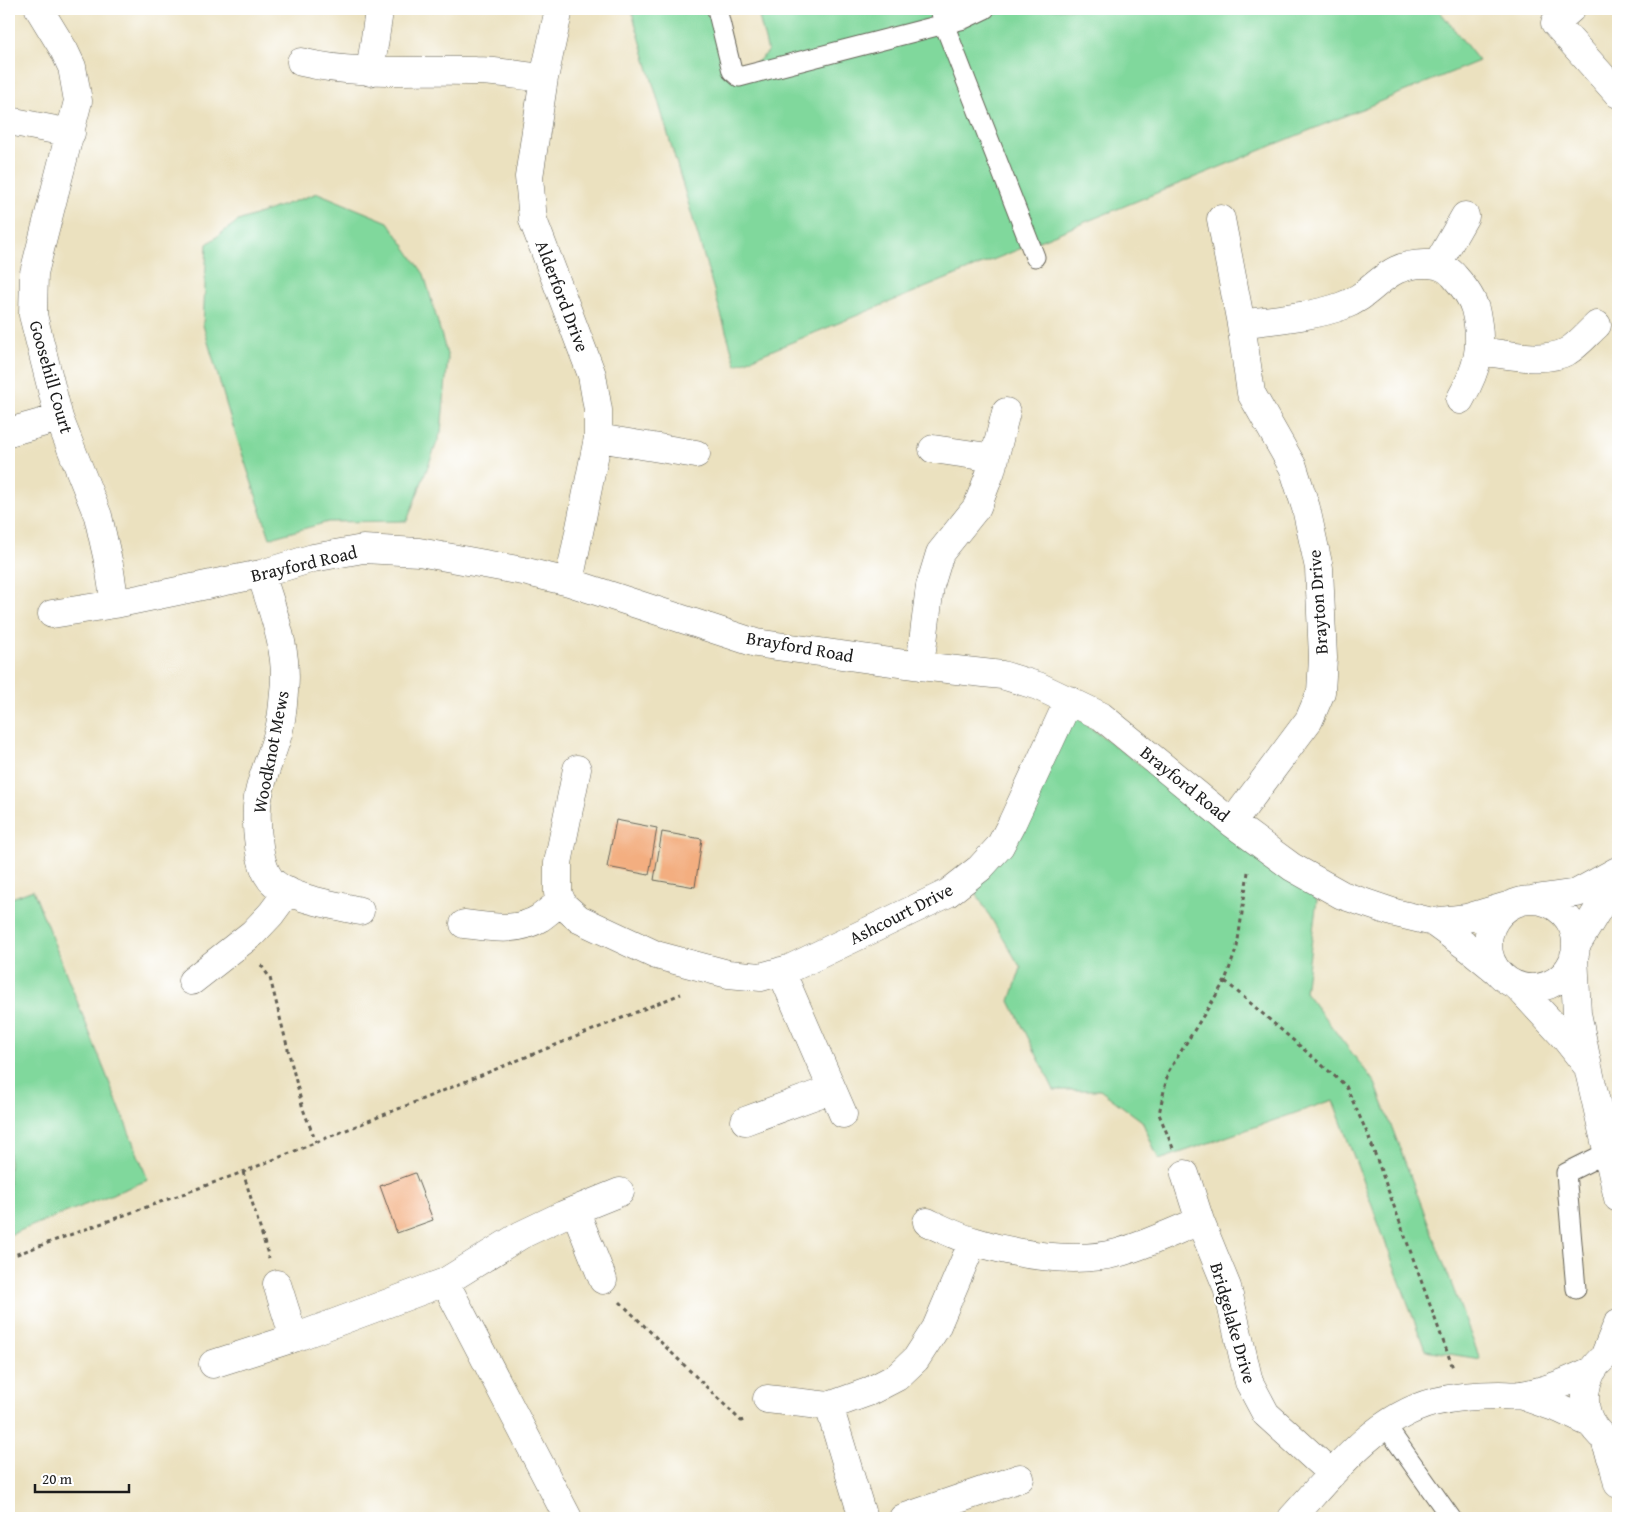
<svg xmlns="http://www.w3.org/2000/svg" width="1627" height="1527" font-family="'Gentium Book Plus',serif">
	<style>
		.green { fill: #80d89c; stroke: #4e7a5c }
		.building { fill: #f3ae80 }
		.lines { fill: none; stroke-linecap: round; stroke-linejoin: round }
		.service-casing { stroke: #646155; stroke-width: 21 }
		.minor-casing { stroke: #646155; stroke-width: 29 }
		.path { stroke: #646155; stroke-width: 3; stroke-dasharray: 4 4; stroke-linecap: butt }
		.service { stroke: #fff; stroke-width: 19 }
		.minor { stroke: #fff; stroke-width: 28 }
		.labels { text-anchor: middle; stroke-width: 4.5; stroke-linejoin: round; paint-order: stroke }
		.street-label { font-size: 18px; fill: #1c1c1c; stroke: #fff }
	</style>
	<rect width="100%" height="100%" fill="#fff"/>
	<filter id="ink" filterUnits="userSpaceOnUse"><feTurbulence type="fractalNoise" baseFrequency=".02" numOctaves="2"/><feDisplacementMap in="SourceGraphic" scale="10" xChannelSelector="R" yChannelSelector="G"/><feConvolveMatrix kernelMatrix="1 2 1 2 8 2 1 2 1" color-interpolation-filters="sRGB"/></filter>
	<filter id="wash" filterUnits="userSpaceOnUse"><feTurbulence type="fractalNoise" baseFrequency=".0096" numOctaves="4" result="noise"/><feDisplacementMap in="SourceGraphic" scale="20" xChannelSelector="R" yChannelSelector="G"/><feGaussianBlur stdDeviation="1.12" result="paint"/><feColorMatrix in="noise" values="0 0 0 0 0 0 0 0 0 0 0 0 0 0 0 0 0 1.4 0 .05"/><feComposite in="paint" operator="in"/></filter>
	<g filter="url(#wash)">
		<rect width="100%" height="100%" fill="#ebe1bf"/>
		<path class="green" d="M631,9h90l19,68 28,-25 -11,-43h681l41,52 -743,304z
			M318,193l70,29 36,52 24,84 -7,74 -34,89 -79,1 -58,16 -40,-121 -27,-92 4,-81 31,-23z
			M1072,714l172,128 73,58 -12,92 70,91 105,276 -55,-9 -92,-250 -174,60 -17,-39 -42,-31h-46l-44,-89 11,-33 -50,-83z
			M33,890l115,290 -139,55v-336z"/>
		<g id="blocks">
			<path class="building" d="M616,820l41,8 -8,47 -42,-8z
				M662,832l40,7 -7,48 -41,-7z
				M415,1173l18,47 -36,13 -17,-47z"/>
		</g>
	</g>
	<g filter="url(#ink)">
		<use href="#blocks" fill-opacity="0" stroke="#646155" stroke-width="1"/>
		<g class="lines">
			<defs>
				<path id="service" d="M717,9l15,62 7,6 225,-58 21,-10
					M940,9l4,15 91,233
					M1576,1289l-10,-116 42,-21 9,-3
					M1385,1425l66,93"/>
				<path id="minor" d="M39,9l25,41 8,17 6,34 -44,172 -1,42 26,103 39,98 11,49 6,39
					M559,9l-15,69 -15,99 4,43 59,155 6,35v28l-29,144
					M1571,9l-16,14 63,71
					M301,62c59,14 115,7 175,9 23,0 46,5 68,7
					M370,72l8,-54
					M9,121l62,12
					M1221,219l20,105 10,69 42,74 13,41 13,60 4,90 -2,34 -12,28 -77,103
					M1437,265l28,-49
					M1241,324c32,-5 71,-7 101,-18 35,-12 41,-44 87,-42 11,1 19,4 26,13 8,9 17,20 20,32 9,37 3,59 -15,91
					M1479,351c25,3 66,13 89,0 10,-6 20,-18 29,-26
					M9,432l50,-14
					M598,438l98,16
					M933,449l62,9
					M261,574c12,38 28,78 23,118 -1,13 -2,26 -5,38 -6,24 -21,53 -22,77 -1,19 1,63 17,76 18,16 62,22 86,28
					M52,614l63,-10 111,-23 35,-7 52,-16 50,-9 56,3 104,19 46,11 187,61 164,23 82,9 36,11 63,30 131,107 60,44 50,28 53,18 38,9
					M920,666l10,-80 10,-33 37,-46 14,-36 15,-59
					M577,769l-19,94v30l5,12 16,14 77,36 72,19 33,3 28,-8 159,-76 32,-25 20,-22 12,-23 57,-123
					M1535,899l42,-6 40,-22 -17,35 -23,38
					M1488 944a44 44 0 1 1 88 0a44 44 0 1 1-88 0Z
					M464,924c26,3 52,9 76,-6 7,-5 14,-11 21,-17
					M781,971l62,143
					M1497,971l-27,-22 -37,-27 34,-4 44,-13
					M192,981l61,-48 18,-19 17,-23
					M1518,987l48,52 22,28 -11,-54 -3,-57
					M1588,1067l30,131
					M745,1121l87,-32
					M1185,1174l15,47 27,66 22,95 17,32 66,60
					M575,1210l28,70
					M927,1222c15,7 31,15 46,19 43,14 101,23 144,12 26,-7 57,-22 83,-32
					M445,1282l123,236
					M277,1284l17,54
					M1618,1350c-4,2 -10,4 -14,7 -21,17 -26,52 -8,73 6,8 14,12 22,16
					M1604,1357l14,-34
					M213,1364l81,-26 151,-56 76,-47 42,-20 57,-23
					M1520,1395l40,14 32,15
					M767,1399l62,7 39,-14 29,-15 19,-18 20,-31 37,-87
					M829,1406l34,112
					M1604,1438l9,25 5,21
					M903,1518l117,-40
					M1292,1518c39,-43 83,-101 142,-116 21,-5 44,-7 65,-7 7,0 15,1 22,0 26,-4 48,-14 72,-25"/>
			</defs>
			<use href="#service" class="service-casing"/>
			<use href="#minor" class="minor-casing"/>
			<path class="path" d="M1248,872l-11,75 -12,34 121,105 22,49 85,233
				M261,965l9,13 33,131 13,33
				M1173,1148l-14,-34 9,-42 57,-91
				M243,1172l26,86
				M9,1257l234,-85 438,-178
				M620,1302l121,119 6,-2"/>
			<use href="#service" class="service"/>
			<use href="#minor" class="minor"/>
		</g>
	</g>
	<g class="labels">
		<g class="street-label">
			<text transform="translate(562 296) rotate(69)" y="6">Alderford Drive</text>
			<text transform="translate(51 377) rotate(74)" y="6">Goosehill Court</text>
			<text transform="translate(304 564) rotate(-13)" y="6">Brayford Road</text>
			<text transform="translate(1318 602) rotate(-94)" y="6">Brayton Drive</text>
			<text transform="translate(800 647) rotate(10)" y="6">Brayford Road</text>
			<text transform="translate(271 752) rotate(-79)" y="6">Woodknot Mews</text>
			<text transform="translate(1185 784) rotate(39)" y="6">Brayford Road</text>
			<text transform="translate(901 914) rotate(-27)" y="6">Ashcourt Drive</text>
			<text transform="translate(1233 1323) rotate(74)" y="6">Bridgelake Drive</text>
		</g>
	</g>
	<rect width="1627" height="1527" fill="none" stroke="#fff" stroke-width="30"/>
	<path d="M35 1484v8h94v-8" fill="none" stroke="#1c1c1c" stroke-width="2.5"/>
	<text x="42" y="1484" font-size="15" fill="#1c1c1c" stroke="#ffffff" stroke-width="4" paint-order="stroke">20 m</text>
</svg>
